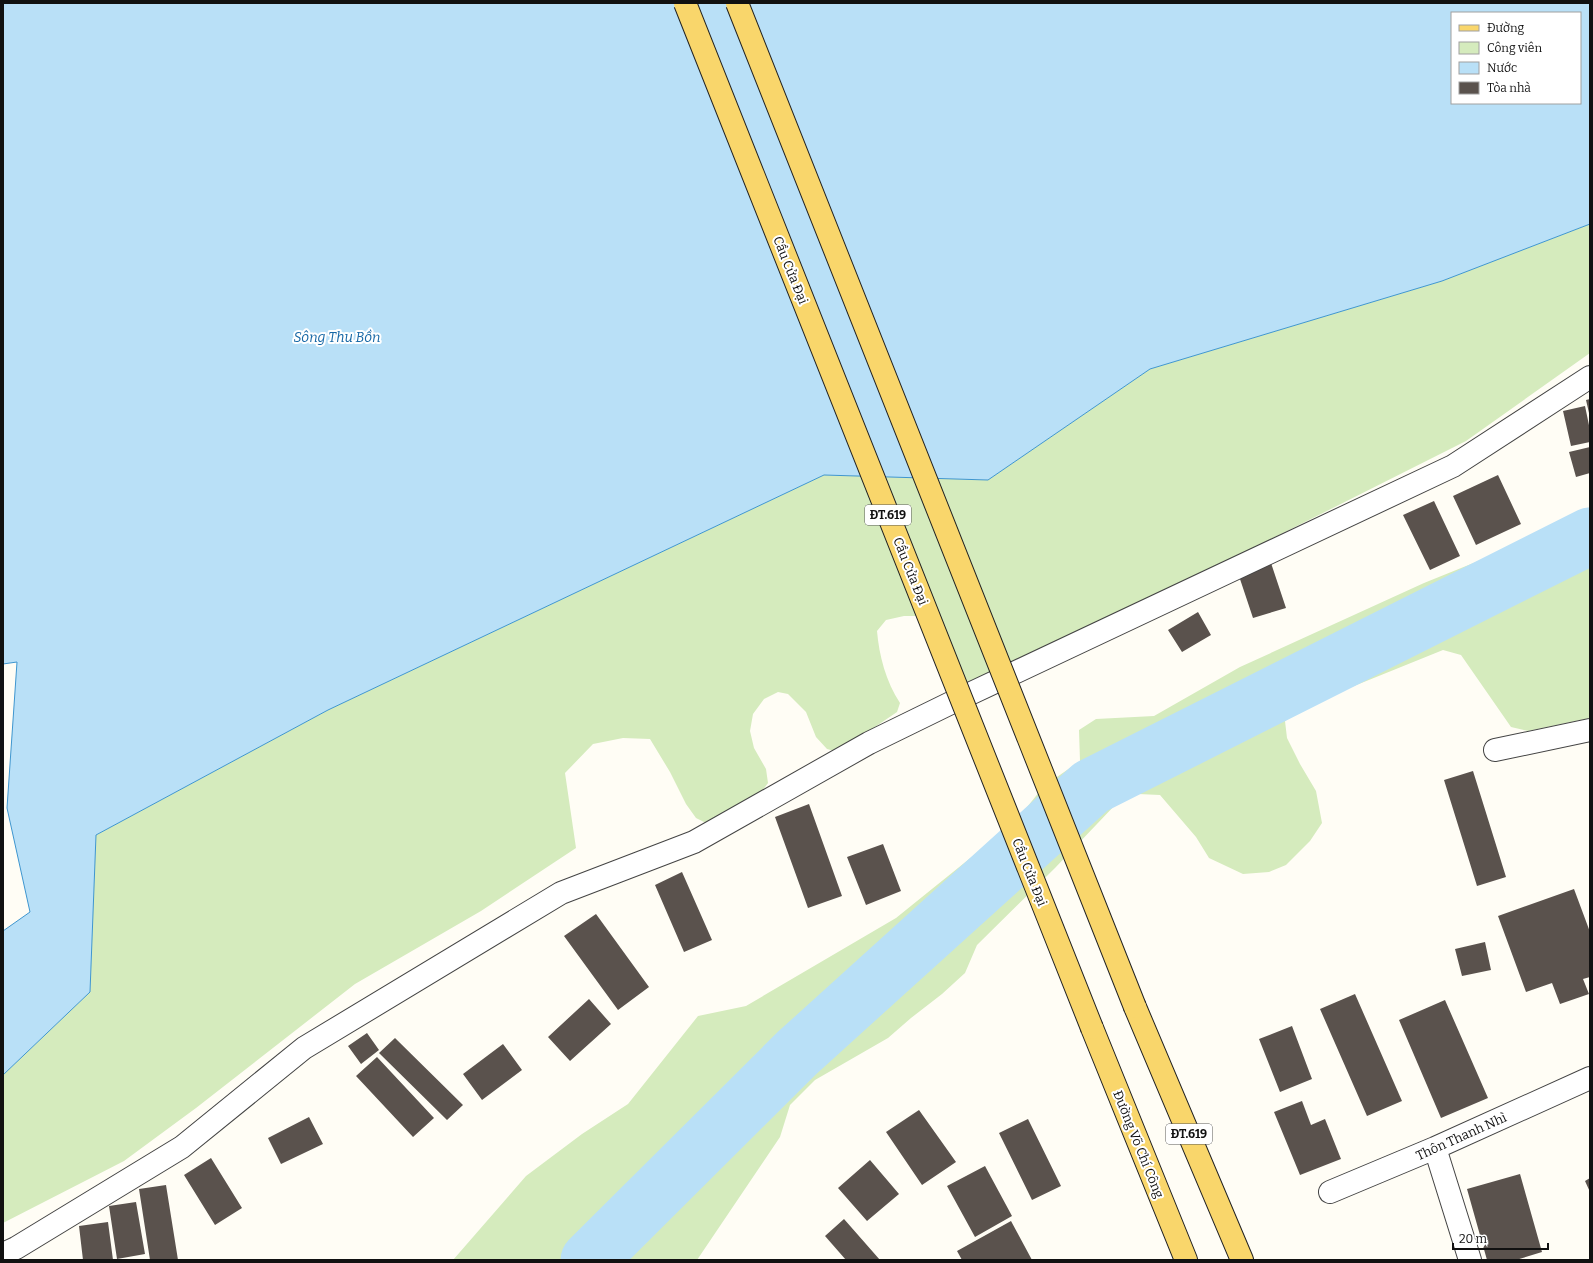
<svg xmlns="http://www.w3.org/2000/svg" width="1593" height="1263" font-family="Bitter,serif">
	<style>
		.green { fill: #d5ebbd }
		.water { fill: #b9e0f7; stroke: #3f96cf; fill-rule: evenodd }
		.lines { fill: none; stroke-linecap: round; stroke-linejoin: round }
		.river { stroke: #b9e0f7; stroke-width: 57 }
		.building { fill: #5a524d }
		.street-casing { stroke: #444; stroke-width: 24 }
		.primary-casing { stroke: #222; stroke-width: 24 }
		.street { stroke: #fff; stroke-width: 22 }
		.primary { stroke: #f9d66b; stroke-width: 22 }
		.primary-bridge-casing { stroke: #222; stroke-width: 24; stroke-linecap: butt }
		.primary-bridge { stroke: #f9d66b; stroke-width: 22 }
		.labels { text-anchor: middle; stroke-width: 4; stroke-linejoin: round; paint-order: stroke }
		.shield { fill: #fff; stroke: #585858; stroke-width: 1 }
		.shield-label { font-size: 12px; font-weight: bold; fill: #111 }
		.street-label { font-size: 13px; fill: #111; stroke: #fff }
		.water-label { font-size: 14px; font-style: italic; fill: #1768a6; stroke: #fff }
	</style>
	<rect width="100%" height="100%" fill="#fffdf5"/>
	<path class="green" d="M1590,224v129l-124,88 -487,245 -15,-3 -47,-67h-13l-18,4 -9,11c2,24 9,51 23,72l-3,9 -59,40 -11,-3 -11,-12 -10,-25 -18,-18 -10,-2 -14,7 -11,15 -3,17 4,17 12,21 2,14 -9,12 -53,28 -10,-5 -10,-14 -16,-32 -20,-33 -27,-1 -30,6 -28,29 11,75 -95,63 -126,73 -159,124 -72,53 -121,62v-148l87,-83 6,-157 232,-125 496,-235 164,5 162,-111 292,-88z
		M1590,507v211l-62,13 -17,-4 -50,-72 -18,-5 -131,53 -27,18 2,17 13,26 16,27 6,32 -12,18 -24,24 -17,7 -26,2 -34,-16 -13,-21 -36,-42 -22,-1 -21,9 -62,65 -78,77 -12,28 -23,21 -31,24 -23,20 -73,42 -25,25 -10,32 -83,123h-244l73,-84 56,-42 46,-30 70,-88 48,-10 150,-88 119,-96 29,-36 36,-25 -1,-31 17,-11 58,-3 86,-49 184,-84 119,-48z"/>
	<path class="water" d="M3,3h1587v221l-148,57 -292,88 -162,111 -164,-5 -496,235 -232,125 -6,157 -87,83v-144l27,-19 -23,-104 10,-146 -14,2zM1452,13h128v90h-128z"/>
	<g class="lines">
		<path class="river" d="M589,1260l208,-207 294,-266 499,-251"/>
	</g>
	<path class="building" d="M1590,399v14h-1l-3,-13z
		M1585,406l5,24v12l-19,4 -8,-35z
		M1590,447v26l-14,4 -7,-25z
		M1498,475l23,49 -45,21 -23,-49z
		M1434,501l26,55 -30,14 -27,-55z
		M1271,563l15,45 -33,10 -15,-45z
		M1198,612l13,23 -29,17 -14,-22z
		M1473,771l33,106 -29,9 -33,-106z
		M809,804l33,92 -34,12 -33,-91z
		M883,844l18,47 -35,14 -19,-48z
		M682,872l30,68 -28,12 -29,-67z
		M1574,889l16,43v45l-7,2 6,15 -29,10 -8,-21 -26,9 -28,-76z
		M596,914l53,73 -31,23 -54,-74z
		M1485,942l6,28 -29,6 -7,-27z
		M1355,994l47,107 -35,15 -47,-107z
		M589,999l22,25 -41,37 -22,-24z
		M1445,1000l43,98 -47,20 -42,-98z
		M1292,1026l20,53 -32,13 -21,-53z
		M367,1033l12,17 -18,14 -13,-18z
		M395,1038l68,67 -16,15 -68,-67z
		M503,1044l19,26 -40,30 -19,-26z
		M377,1057l57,61 -21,19 -57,-61z
		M1302,1101l9,24 14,-6 16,40 -41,16 -26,-63z
		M919,1110l37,52 -34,23 -36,-53z
		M309,1117l14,27 -42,20 -13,-26z
		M1028,1119l33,67 -29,14 -33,-67z
		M211,1158l31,50 -27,17 -31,-50z
		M870,1160l29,34 -32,27 -29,-33z
		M985,1166l27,50 -37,21 -28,-51z
		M1520,1174l22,78 -26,8h-29l-20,-71z
		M1590,1178v14l-5,-11z
		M166,1185l12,75h-28l-11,-71z
		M136,1202l9,52 -28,5 -8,-53z
		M844,1219l36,41h-34l-21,-24z
		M1011,1221l21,39h-70l-5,-9z
		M108,1222l5,38h-30l-4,-34z"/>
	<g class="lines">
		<defs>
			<path id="street" d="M1495,750l95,-20
				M1435,1148l35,112
				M1330,1192l105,-44 155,-70
				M3,1254l13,-6 166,-101 122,-99 257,-155 133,-51 175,-99 92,-45 492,-232 137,-89"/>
			<path id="primary" d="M1135,1007l107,253
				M1092,1028l94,232"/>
		</defs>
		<use href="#street" class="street-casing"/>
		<use href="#primary" class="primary-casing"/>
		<use href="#street" class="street"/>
		<use href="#primary" class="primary"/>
		<defs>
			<path id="primary-bridge" d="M685,3l407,1025
				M737,3l398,1004"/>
		</defs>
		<use href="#primary-bridge" class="primary-bridge-casing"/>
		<use href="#primary-bridge" class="primary-bridge"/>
	</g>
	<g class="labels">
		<g class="shield">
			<rect x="865" y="505" width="46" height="20" rx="3"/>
			<rect x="1166" y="1124" width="46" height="20" rx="3"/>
		</g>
		<g class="shield-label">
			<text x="888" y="519">ĐT.619</text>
			<text x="1189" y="1138">ĐT.619</text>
		</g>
		<g class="street-label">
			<text transform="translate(791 270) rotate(68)" y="5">Cầu Cửa Đại</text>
			<text transform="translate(911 571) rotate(68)" y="5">Cầu Cửa Đại</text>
			<text transform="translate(1030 872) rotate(68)" y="5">Cầu Cửa Đại</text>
			<text transform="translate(1461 1136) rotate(-24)" y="5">Thôn Thanh Nhì</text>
			<text transform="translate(1139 1144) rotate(68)" y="5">Đường Võ Chí Công</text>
		</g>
		<g class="water-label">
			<text x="337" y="342">Sông Thu Bồn</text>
		</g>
	</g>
	<rect width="1593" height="1263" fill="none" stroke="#111111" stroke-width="8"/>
	<rect x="1451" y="12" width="130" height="92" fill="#ffffff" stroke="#a0a0a0"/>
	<rect x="1459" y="25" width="20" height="6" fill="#f9d66b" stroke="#a0a0a0"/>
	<text x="1487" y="32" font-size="12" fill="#111111">Đường</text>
	<rect x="1459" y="42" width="20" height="12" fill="#d5ebbd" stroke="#a0a0a0"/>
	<text x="1487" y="52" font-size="12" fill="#111111">Công viên</text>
	<rect x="1459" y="62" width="20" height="12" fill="#b9e0f7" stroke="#a0a0a0"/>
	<text x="1487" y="72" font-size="12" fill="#111111">Nước</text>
	<rect x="1459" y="82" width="20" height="12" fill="#5a524d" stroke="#a0a0a0"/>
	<text x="1487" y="92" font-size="12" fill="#111111">Tòa nhà</text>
	<path d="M1453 1243v6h95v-6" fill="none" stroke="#111111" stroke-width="2"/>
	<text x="1459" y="1243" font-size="12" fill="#111111" stroke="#ffffff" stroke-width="3" paint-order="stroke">20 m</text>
</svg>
